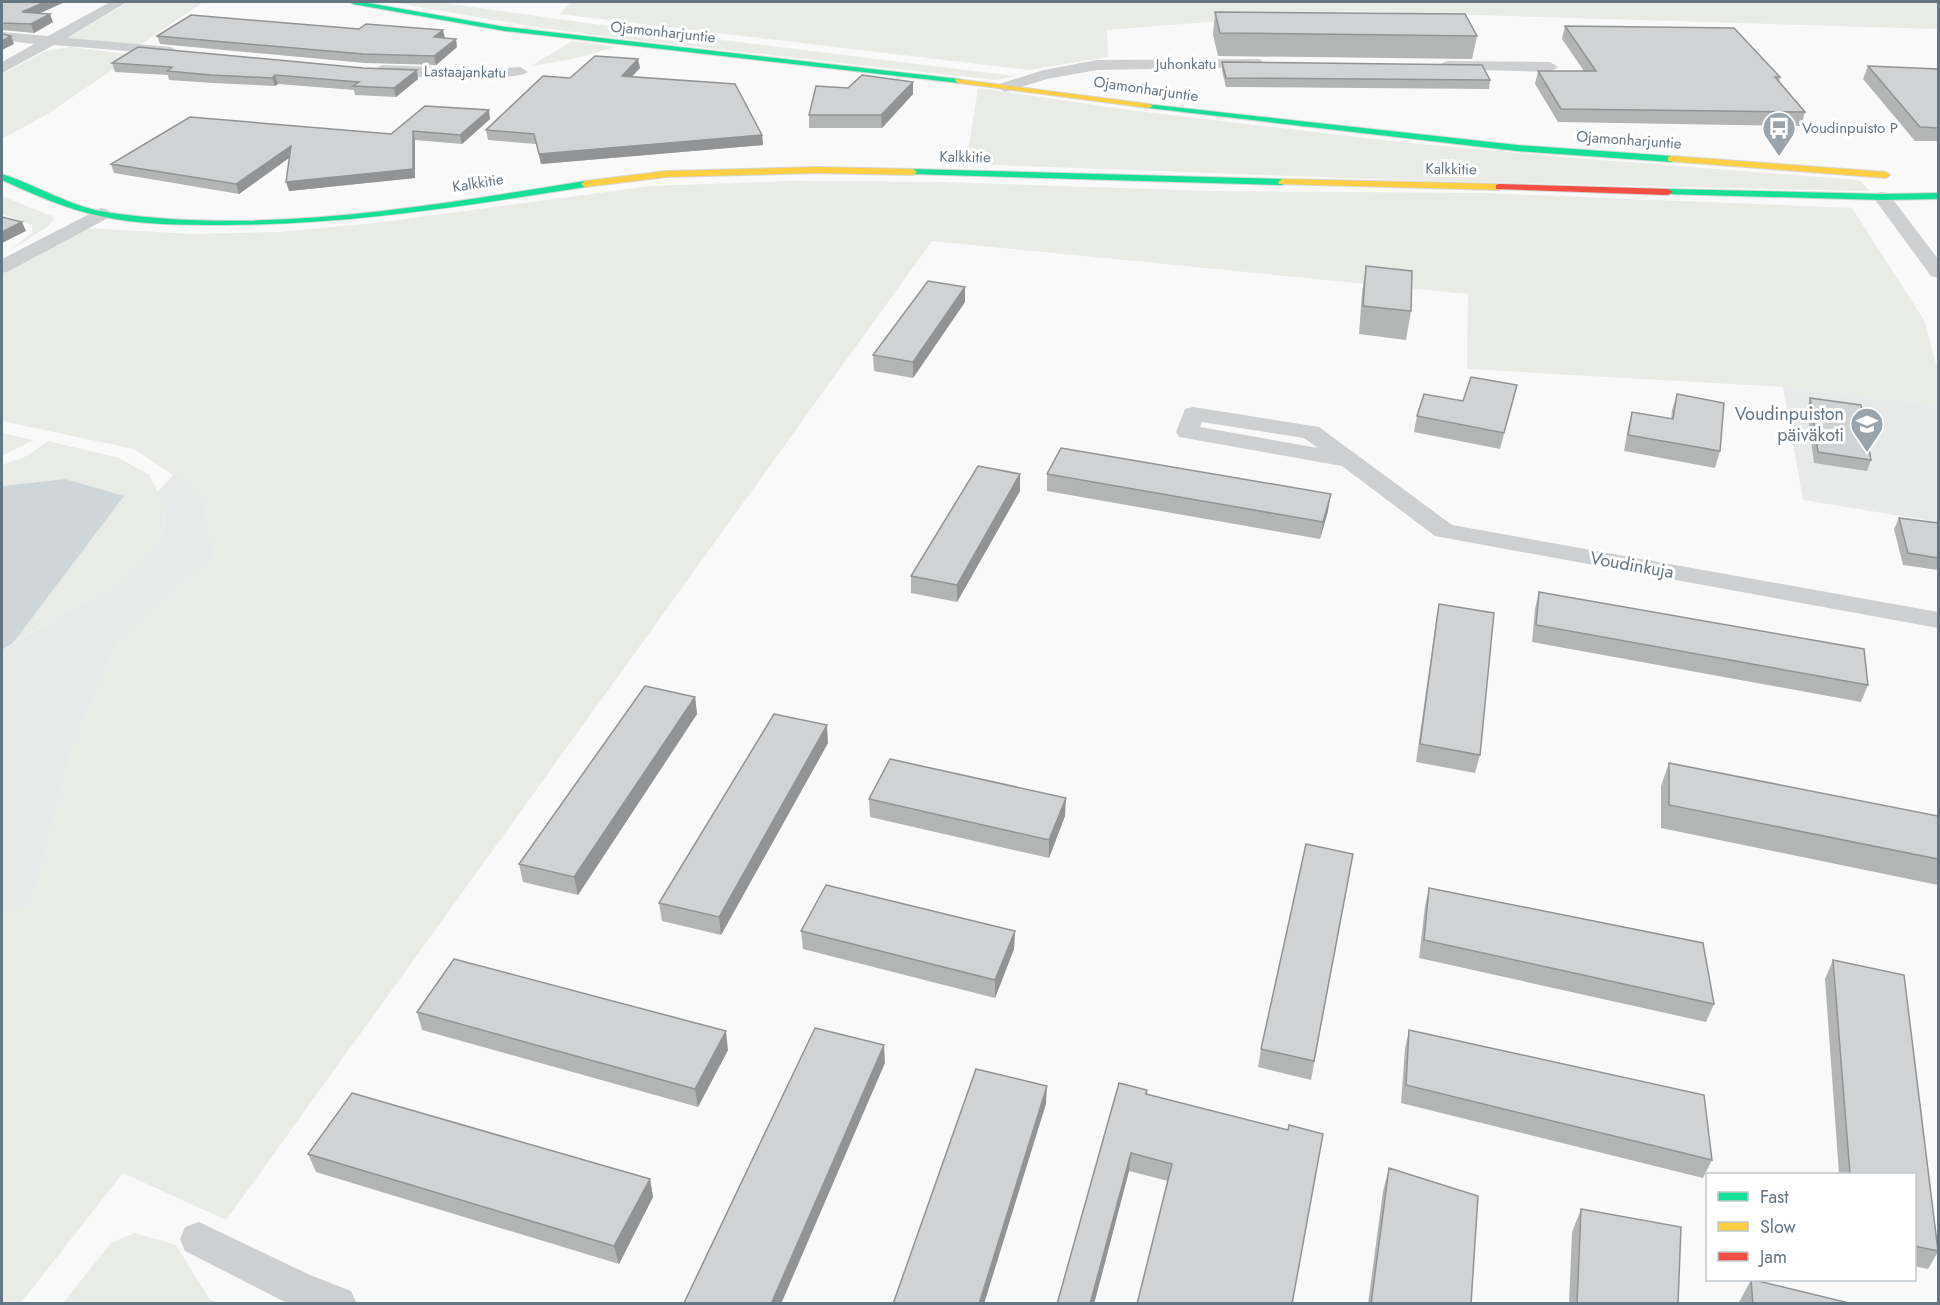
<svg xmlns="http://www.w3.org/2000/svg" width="1940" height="1305" font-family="Jost,sans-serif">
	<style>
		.built { fill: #e8e9e9 }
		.green { fill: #e8ebe6 }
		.water { fill: #ced6d9 }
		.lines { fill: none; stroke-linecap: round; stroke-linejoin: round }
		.fast-casing { stroke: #d5d6d7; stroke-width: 2 }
		.slow-casing { stroke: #d5d6d7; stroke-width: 2 }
		.jam-casing { stroke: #d5d6d7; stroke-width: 2 }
		.street { fill: #cecfd0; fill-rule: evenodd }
		.fast { fill: #16e098; fill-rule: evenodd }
		.slow { fill: #ffcf43; fill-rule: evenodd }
		.jam { fill: #f24e42; fill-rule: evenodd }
		.wall { fill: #b3b5b5 }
		.shaded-wall { fill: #929394 }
		.building { fill: #d0d2d3; stroke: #929394; stroke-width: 1.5 }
		.labels { text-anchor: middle; stroke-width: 6; stroke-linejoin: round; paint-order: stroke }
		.far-street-label { font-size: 15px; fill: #657683; stroke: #fff }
		.far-poi-label { font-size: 15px; fill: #657683; stroke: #fff; text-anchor: start }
		.poi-label { font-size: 18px; fill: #657683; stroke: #fff; text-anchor: end }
		.street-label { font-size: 18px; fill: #657683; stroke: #fff }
	</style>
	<rect width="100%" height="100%" fill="#f9f9f9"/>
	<path class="built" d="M1783,387l155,18v117l-135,-22z
		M174,474l29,21 12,61 -98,87 -44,104 -41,159 -30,4v-260l123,-72 39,-45 1,-28 -8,-13z"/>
	<path class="green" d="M129,2h74l-63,43 -74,-6z
		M391,2h47l170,24 407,50 -19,4 -370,-41 -97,-13z
		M571,2h1367v27l-591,-18 -240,19 1,27 -80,13 -469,-56z
		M572,41l43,6 -43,12 -41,7z
		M70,47l64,8 -85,58 -47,26v-65l44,-23z
		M978,88l158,23 272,32 153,14 298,23 11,11 -442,-10 -462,-17z
		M791,181l151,1 268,9 272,2 370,15 72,112 14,51v34l-155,-18 -316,-18 1,-75 -536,-53 -706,979 -103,-47 -103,131 -18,-1v-393l30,-4 41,-159 44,-104 98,-87 -12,-61 -69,-46 -132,-28v-153l82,-40 110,6 84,-2 98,-9 275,-37z
		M2,196l52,21h1l-8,10 -39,25 24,-19v-8l-30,-11z
		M2,433l31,7 -31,16z
		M48,441l71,17 30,17 16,30 -1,28 -39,45 -112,65 110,-146 -58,-18 -63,7v-21l25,-9z
		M135,1233l41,12 34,55 11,3h-158l48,-60z"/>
	<path class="water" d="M65,479l59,17 -111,147 -11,7v-164z"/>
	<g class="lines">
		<defs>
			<path id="fast" d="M350,2h12l143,25 454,52 4,2 -4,2 -454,-52 -152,-27z
				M1146,104l371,41 154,11 4,3 -4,3 -154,-11 -368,-43 -4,-2z
				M913,169l369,10 4,3 -4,3 -372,-11 -1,-2z
				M2,174c34,11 67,32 103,38 159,24 323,-6 480,-31l4,3 -4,3c-120,19 -240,38 -362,38 -41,0 -84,0 -123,-9 -34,-7 -67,-22 -98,-36z
				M1668,189l214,5 56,-1v6l-56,1 -217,-6v-4z"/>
			<path id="slow" d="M956,79l193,25 4,2 -4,2 -190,-25 -4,-2z
				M1671,156l215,16 4,3 -4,3 -218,-17v-4z
				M816,167l97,2 4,3 -4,3 -97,-2 -150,4 -81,10 -4,-3 4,-3 81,-10z
				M1282,179l217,5 5,3 -5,3 -220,-6 -1,-2z"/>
			<path id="jam" d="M1499,184l169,5 5,3 -5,3 -172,-6v-4z"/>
		</defs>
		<use href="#fast" class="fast-casing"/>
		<use href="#slow" class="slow-casing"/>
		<use href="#jam" class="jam-casing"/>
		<path class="street" d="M110,2h17l-60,36 104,9 8,5 -3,3 -122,-10 -52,28v-11l32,-18 -32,-4v-8l46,4z
			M1259,59l8,5 -2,3 -168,3 -50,9 -42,13 -8,-5 2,-3 45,-14 53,-10z
			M1448,61l102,1 8,5 -8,5 -108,-3 -2,-3 2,-3z
			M382,65l109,4 29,-2 8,5c-9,10 -134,6 -152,1l-2,-3z
			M1882,192l6,1 50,66v19l-7,-2 -58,-79 3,-4z
			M101,208l7,2 2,4 -2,4 -99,53 -7,2v-14z
			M1193,407l126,20 133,98 486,87v16l-503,-92 -93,-70 -163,-29 -3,-5 9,-23zM1202,422l102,16 14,10 -118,-21z
			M199,1222l111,53 41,16 6,13h-68l-104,-53 -5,-12 5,-12z"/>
		<use href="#fast" class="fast"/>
		<use href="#slow" class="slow"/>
		<use href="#jam" class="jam"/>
	</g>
	<path class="wall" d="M2,2l37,11 14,9 -19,11 -32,-3z
		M1215,12l262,24 -5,23 -254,-3 -5,-21z
		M1565,26l215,51 -1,5 26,30 -4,14 -243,-4 -23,-38 3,-13h46l-22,-32z
		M157,36l287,2 13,9 -21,18 -71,-2 -205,-19z
		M638,59l2,9 -8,9 130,58 1,10 -222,19 -5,-20 -48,-4 -2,-10 84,-52z
		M1222,62l268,18 -1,9 -263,-2 -4,-16z
		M112,63l306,16 -22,18 -41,-2 -1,-5 -76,-6 -3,2 -62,-3 -44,-3 -1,-5 -53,-3z
		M1868,66l70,3v72h-23l-52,-62z
		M913,82v12l-31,34h-73v-13l39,-27z
		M490,119l-28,25 -47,-4v38l-126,13v-33l-50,36 -125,-21 -3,-9 280,-30z
		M1366,266l45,45 -5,29 -47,-6 3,-41z
		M965,302l-52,76 -39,-7 -1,-16z
		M1517,385l-17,64 -86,-17 3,-16z
		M1677,394l43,57 -5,17 -91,-17 4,-23 4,-16 39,7 1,-9z
		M1810,398l61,62 -4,11 -53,-8 -7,-54z
		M1047,474l281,37 -8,28 -273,-48z
		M1020,491l-63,111 -46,-9v-17z
		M1899,518l39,5v47l-35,-5 -9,-36z
		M1539,592l329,93 -7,17 -329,-60 3,-33z
		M1439,604l41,151 -5,18 -59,-11 20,-141z
		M695,697l2,17 -119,181 -55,-13 -4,-18z
		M828,743l-107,192 -59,-14 -3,-18z
		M1669,763l269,53v69l-277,-57v-42z
		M869,799l196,17 -16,42 -179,-41z
		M1353,854l-42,226 -53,-13 3,-18z
		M1429,888l285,116 -8,18 -287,-64 6,-52z
		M801,931h214l-1,18 -19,49 -192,-49z
		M1833,960l71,15 34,273v4l-10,17 -14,-3v-92h-75l-14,-195z
		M417,1012l311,38 -30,57 -276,-77z
		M1409,1030l303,130 -9,18 -302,-75 4,-55z
		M1147,1095l141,35 35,4 -155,47 -39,-10 -35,133h-37z
		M308,1154l342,25 3,18 -34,67 -303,-92z
		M1389,1168l82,136h-103l15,-113z
		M1581,1209l97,95h-109l3,-72z
		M1751,1280h3l99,24h-114v-2z"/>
	<path class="shaded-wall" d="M45,2h20l-40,18 -3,-8z
		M50,14l3,8 -19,11 -3,-9z
		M443,30l2,8 -11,-1z
		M11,36l3,8 -12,6v-9z
		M456,39l1,8 -21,18 -2,-9z
		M638,59l2,9 -17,17 -1,-9z
		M417,70l1,9 -22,18 -2,-9z
		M275,75l3,9 -3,2 -3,-8z
		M913,82v12l-31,34 -1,-13z
		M489,110l1,9 -28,25 -2,-9z
		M413,131l2,9v38l-126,13 -3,-9z
		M762,135l1,10 -222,19 -2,-10z
		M291,146l2,9 -54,39 -3,-10z
		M22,222l4,9 -24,12v-11z
		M965,287v15l-52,76v-16z
		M1020,474v17l-63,111v-17z
		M1331,494l-3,17 -8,28 3,-17z
		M695,697l2,17 -119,181 -4,-18z
		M827,725l1,18 -107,192 -2,-18z
		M1066,798l-1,18 -16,42v-18z
		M1015,931l-1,18 -19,49v-18z
		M726,1031l2,19 -30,57 -3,-18z
		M884,1045l1,18 -104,241h-10z
		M1047,1086l-1,18 -62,200h-5z
		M1131,1153l-2,18 -35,133h-4z
		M650,1179l3,18 -34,67 -5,-18z"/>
	<path class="building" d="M2,2h43l-23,10 28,2 -19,10 -29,-1z
		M1215,12l250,2 12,22 -257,-3z
		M191,15l168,14 7,-5 77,6 -9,7 22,2 -22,17 -71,-2 -206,-18z
		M1565,26l169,2 46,49h-5l30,35 -244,-3 -23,-38h58z
		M2,34l9,2 -9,5z
		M138,47l225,21 54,2 -23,18 -41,-2 6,-4 -84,-7 -3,3 -61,-3 -44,-4 5,-4 -60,-4z
		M595,56l43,3 -16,17 113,8 27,51 -223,19 -5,-20 -48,-4 57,-54 27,2z
		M1222,62l260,3 8,15 -264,-2z
		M1868,66l70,3v59l-18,-1z
		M862,75l51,7 -32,33h-72l7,-29 32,2z
		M425,106l64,4 -29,25 -47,-4v38l-127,13 5,-36 -55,38 -125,-20 79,-47 201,17z
		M2,217l20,5 -20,10z
		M1366,266l46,5 -1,40 -48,-5z
		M928,281l37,6 -52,75 -40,-7z
		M1471,377l46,8 -13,48 -87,-17 7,-22 39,7z
		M1677,394l47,9 -4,48 -92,-16 4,-23 41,7z
		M1810,398l51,7 10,55 -53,-8z
		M1061,448l270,46 -8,28 -276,-48z
		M978,466l42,8 -63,111 -46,-9z
		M1899,518l39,5v35l-30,-5z
		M1539,592l325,57 4,36 -332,-60z
		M1439,604l55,9 -14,142 -60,-11z
		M645,686l50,11 -121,180 -55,-13z
		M774,714l53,11 -108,192 -60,-14z
		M890,759l176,39 -17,42 -180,-41z
		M1669,763l269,53v43l-269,-54z
		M1306,844l47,10 -39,207 -53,-12z
		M826,885l189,46 -20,49 -194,-49z
		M1429,888l274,55 11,61 -290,-64z
		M454,959l272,72 -31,58 -278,-77z
		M1833,960l71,15 34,276 -24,-5v-72h-64z
		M815,1028l69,17 -113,259 -87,-1z
		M1409,1030l295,65 8,65 -306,-75z
		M976,1069l71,17 -68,218h-86z
		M1119,1083l28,7 -1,4 142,36 1,-5 34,9 -31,170h-155l35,-140 -41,-11 -41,151h-33z
		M352,1093l298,86 -36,67 -306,-92z
		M1389,1168l89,28 -7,108h-100z
		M1581,1209l100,18 -3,77h-101z
		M1751,1280h3l99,24h-100z"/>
	<defs>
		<symbol id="bus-pin" viewBox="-11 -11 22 30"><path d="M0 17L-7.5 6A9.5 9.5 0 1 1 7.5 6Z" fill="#99a4ac" stroke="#fff"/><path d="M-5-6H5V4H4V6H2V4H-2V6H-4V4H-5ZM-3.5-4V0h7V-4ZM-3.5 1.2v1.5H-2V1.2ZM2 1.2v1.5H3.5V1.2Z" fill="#fff"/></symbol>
		<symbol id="school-pin" viewBox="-11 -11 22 30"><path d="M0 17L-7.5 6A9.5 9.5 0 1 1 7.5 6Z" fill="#99a4ac" stroke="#fff"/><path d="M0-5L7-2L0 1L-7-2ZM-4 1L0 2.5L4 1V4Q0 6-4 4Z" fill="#fff"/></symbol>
	</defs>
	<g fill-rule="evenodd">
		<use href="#bus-pin" x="1760" y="109" width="38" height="52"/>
		<use href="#school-pin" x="1848" y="405" width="38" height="52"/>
	</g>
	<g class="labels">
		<g class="far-street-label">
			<text transform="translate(663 32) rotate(6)" y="5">Ojamonharjuntie</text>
			<text x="1186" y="69">Juhonkatu</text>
			<text transform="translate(465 72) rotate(1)" y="5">Lastaajankatu</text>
			<text transform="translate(1146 89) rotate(8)" y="5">Ojamonharjuntie</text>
			<text transform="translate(1629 140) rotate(4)" y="5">Ojamonharjuntie</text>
			<text transform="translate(965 157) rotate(1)" y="5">Kalkkitie</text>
			<text transform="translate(1451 169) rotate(1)" y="5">Kalkkitie</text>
			<text transform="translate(478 183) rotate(-9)" y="5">Kalkkitie</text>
		</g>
		<g class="far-poi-label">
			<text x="1802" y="133">Voudinpuisto P</text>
		</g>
		<g class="poi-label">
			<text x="1844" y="420">Voudinpuiston<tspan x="1844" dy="21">päiväkoti</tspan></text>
		</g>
		<g class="street-label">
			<text transform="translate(1632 565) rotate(10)" y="6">Voudinkuja</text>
		</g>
	</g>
	<rect width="1940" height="1305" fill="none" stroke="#657683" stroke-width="6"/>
	<rect x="1706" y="1173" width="210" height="108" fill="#ffffff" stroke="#c1c8cd" stroke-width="1.5"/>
	<rect x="1718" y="1192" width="30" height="9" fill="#16e098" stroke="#c1c8cd" stroke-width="1.5"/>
	<text x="1760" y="1203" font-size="18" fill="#657683">Fast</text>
	<rect x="1718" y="1222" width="30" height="9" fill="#ffcf43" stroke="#c1c8cd" stroke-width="1.5"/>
	<text x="1760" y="1233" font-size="18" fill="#657683">Slow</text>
	<rect x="1718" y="1252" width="30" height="9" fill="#f24e42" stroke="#c1c8cd" stroke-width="1.5"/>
	<text x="1760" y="1263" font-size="18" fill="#657683">Jam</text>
</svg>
